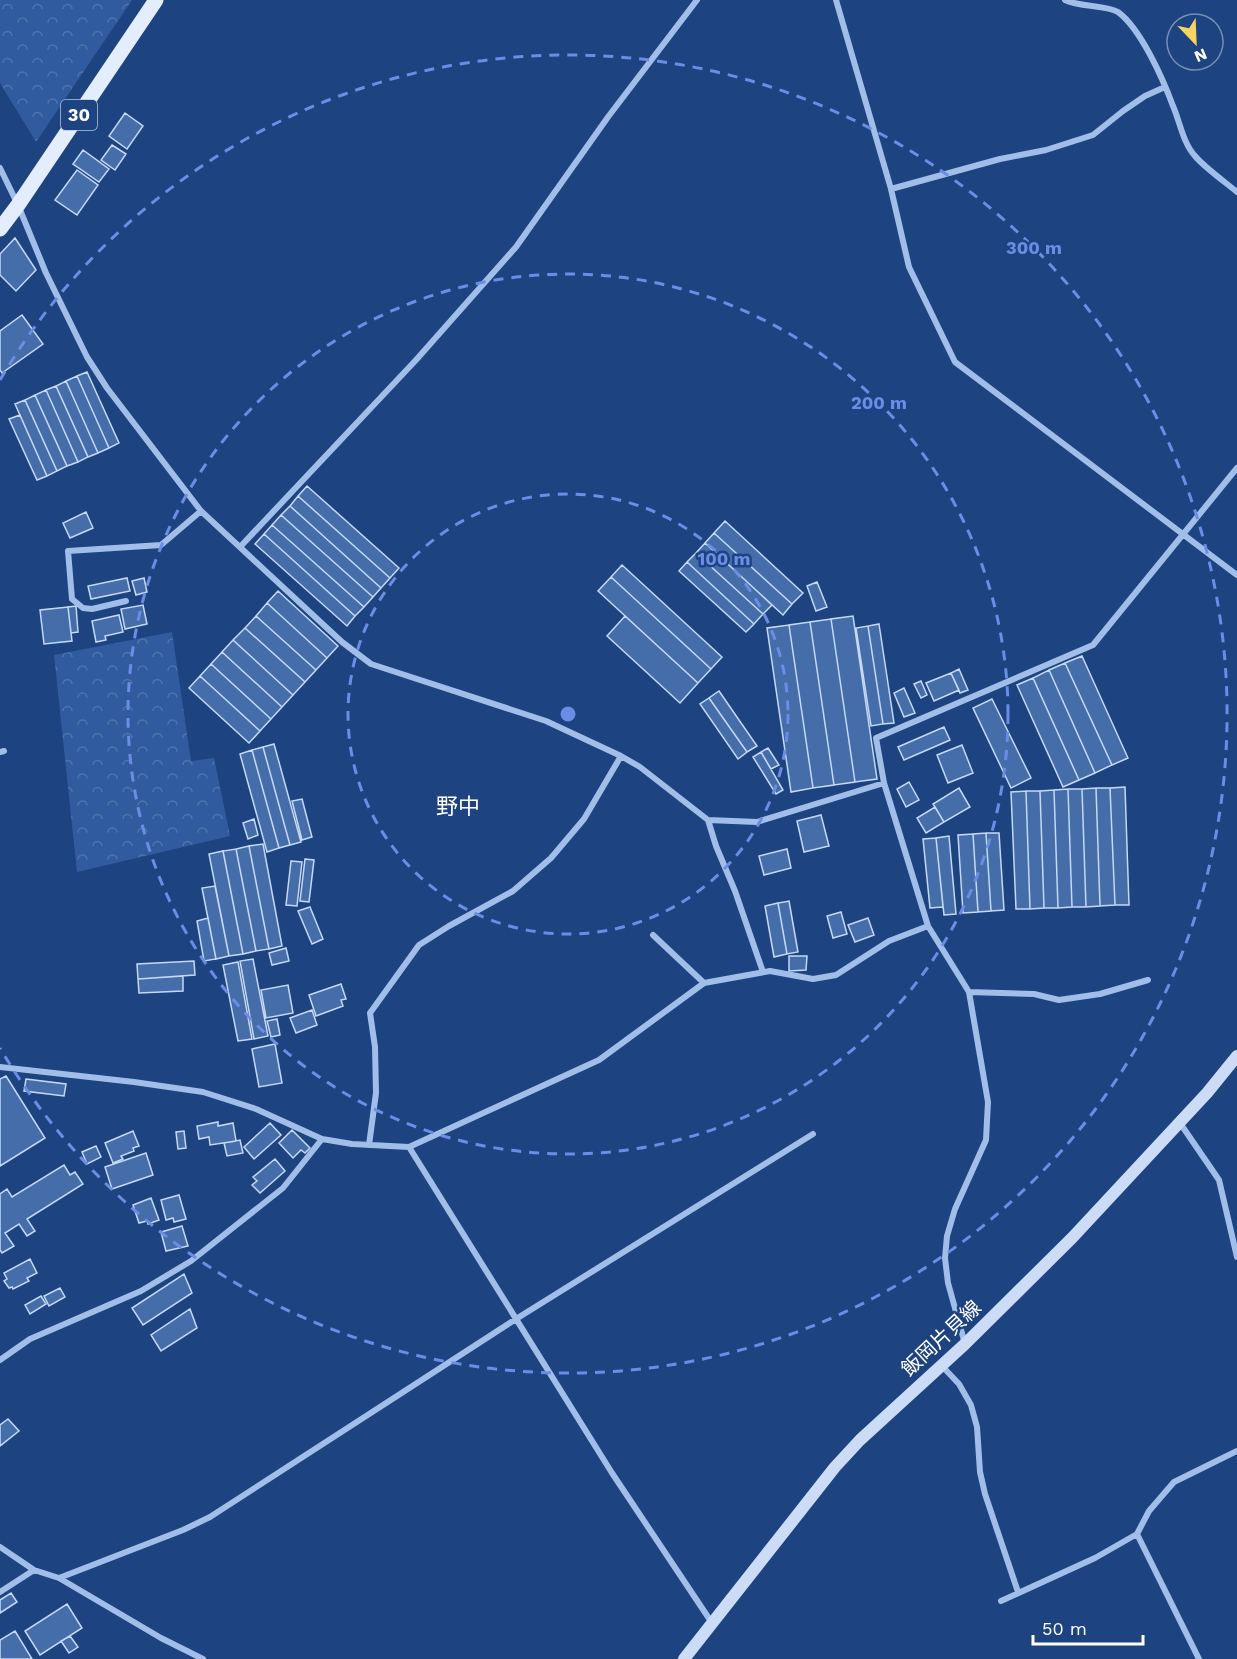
<svg xmlns="http://www.w3.org/2000/svg" width="1237" height="1659" font-family="'Work Sans','Noto Sans JP',sans-serif">
	<style>
		.forest { fill: url(#forest-crowns) }
		.building { fill: #456daa; stroke: #c5d9f7; stroke-width: 1.5 }
		.lines { fill: none; stroke-linecap: round; stroke-linejoin: round }
		.minor { stroke: #a1bee9; stroke-width: 6 }
		.secondary { stroke: #ccdcf7; stroke-width: 12 }
		.primary { stroke: #e4edfe; stroke-width: 15 }
		.ring { fill: none; stroke: #6c8ce6; stroke-width: 3; stroke-dasharray: 10 8 }
		.labels { text-anchor: middle; stroke-width: 5; stroke-linejoin: round; paint-order: stroke }
		.shield { fill: #1d4380; stroke: #bbc7d9; stroke-width: 1.5 }
		.shield-label { font-size: 18px; font-weight: bold; fill: #fff }
		.street-label { font-size: 20px; fill: #fff; stroke: #1d4380 }
		.quarter-label { font-size: 22px; fill: #fff; stroke: #1d4380 }
		.centre { fill: #6c8ce6; stroke: #1d4380; stroke-width: 3 }
		.ring-label { font-size: 18px; text-anchor: middle; font-weight: bold; fill: #6c8ce6; stroke: #1d4380; stroke-width: 5; stroke-linejoin: round; paint-order: stroke }
	</style>
	<defs>
		<pattern id="forest-crowns" width="20" height="18" patternUnits="userSpaceOnUse" patternTransform="scale(1.5)"><rect width="20" height="18" fill="#305c9f"/><path d="M2 6a3 3 0 1 1 6 0M12 15a3 3 0 1 1 6 0" fill="none" stroke="#4f74ad"/></pattern>
	</defs>
	<rect width="100%" height="100%" fill="#1d4380"/>
	<path class="forest" d="M0,0h132l-96,142 -36,-59z
		M172,632l19,129 23,-3 16,78 -153,36 -23,-217z"/>
	<path class="building" d="M125,113l18,13 -16,23 -18,-13z
		M112,145l14,9 -11,16 -14,-10z
		M83,150l26,19 -10,13 -26,-18z
		M77,170l21,15 -21,30 -22,-15z
		M15,238l21,32 -20,21 -16,-16v-21z
		M22,315l21,29 -41,29 -2,-3v-39z
		M87,372l32,71 -10,5 -32,-72z
		M77,376l32,72 -11,5 -32,-72z
		M66,381l32,72 -10,4 -32,-71z
		M56,386l32,71 -10,5 -32,-72z
		M46,390l32,72 -11,4 -32,-71z
		M35,395l32,71 -10,5 -32,-71z
		M25,400l32,71 -10,5 -32,-72z
		M20,415l27,61 -10,4 -28,-61z
		M307,486l92,82 -9,10 -92,-82z
		M298,496l92,82 -9,10 -91,-82z
		M290,506l91,82 -8,9 -92,-82z
		M86,512l7,16 -23,10 -7,-15z
		M281,515l92,82 -9,10 -92,-82z
		M725,521l78,72 -11,11 -78,-71z
		M272,525l92,82 -9,9 -91,-82z
		M714,533l78,71 -9,11 -78,-72z
		M264,534l91,82 -8,10 -92,-82z
		M705,543l67,62 -9,9 -67,-61z
		M696,553l67,61 -9,10 -67,-62z
		M687,562l67,62 -8,8 -67,-61z
		M622,565l100,92 -11,12 -100,-92z
		M611,577l100,92 -13,14 -100,-92z
		M127,578l3,13 -39,8 -3,-13z
		M144,578l3,14 -11,3 -4,-14z
		M817,582l10,25 -11,4 -9,-25z
		M278,591l60,55 -11,12 -60,-55z
		M267,603l60,55 -11,12 -60,-54z
		M143,605l4,19 -22,5 -4,-20z
		M76,606l2,26 -7,1 -3,-26z
		M68,607l4,34 -28,3 -4,-34z
		M119,615l4,17 -18,4 1,4 -10,2 -4,-21z
		M256,616l60,54 -11,12 -60,-54z
		M625,616l73,67 -18,20 -73,-67z
		M853,616l24,163 -22,3 -24,-163z
		M831,619l24,163 -21,3 -24,-163z
		M810,622l24,163 -21,3 -24,-163z
		M879,624l15,99 -11,1 -15,-98z
		M789,625l24,163 -22,4 -24,-164z
		M868,626l15,98 -12,2 -15,-98z
		M245,628l60,54 -12,13 -60,-55z
		M233,640l60,55 -11,12 -60,-55z
		M222,652l60,55 -11,12 -60,-55z
		M1082,656l46,102 -16,7 -47,-102z
		M1065,663l47,102 -17,8 -46,-103z
		M211,664l60,55 -11,12 -60,-55z
		M959,669l9,21 -8,3 -9,-20z
		M1049,670l46,103 -16,7 -46,-102z
		M951,673l8,17 -25,11 -8,-18z
		M200,676l60,55 -11,12 -60,-55z
		M1033,678l46,102 -16,7 -46,-102z
		M921,681l6,14 -6,3 -7,-14z
		M904,688l11,25 -11,4 -10,-24z
		M719,691l38,55 -10,6 -38,-54z
		M709,698l38,54 -9,7 -38,-55z
		M992,699l39,79 -20,10 -38,-80z
		M944,727l6,13 -46,20 -6,-13z
		M274,744l27,98 -11,3 -27,-98z
		M962,745l11,28 -25,10 -11,-28z
		M263,747l27,98 -11,3 -27,-98z
		M768,748l11,17 -8,4 -10,-17z
		M252,750l27,98 -12,4 -27,-98z
		M761,752l22,38 -7,4 -23,-37z
		M909,782l10,18 -13,7 -9,-18z
		M1125,787l4,118h-14l-5,-117z
		M959,788l11,19 -26,15 -11,-18z
		M1096,788l4,118 -14,1 -4,-118z
		M1096,788h14l5,117 -15,1z
		M1068,789l4,118 -14,1 -4,-118z
		M1068,789h14l4,118h-14z
		M1054,790l4,118h-14l-4,-117z
		M1026,791l4,118h-14l-5,-117z
		M1026,791h14l4,117 -14,1z
		M302,799l10,38 -10,3 -10,-39z
		M935,807l9,15 -18,11 -9,-15z
		M821,815l8,31 -25,6 -7,-31z
		M254,819l4,16 -10,4 -5,-16z
		M986,833l5,78 -13,1 -5,-78z
		M986,833h13l5,77 -13,1z
		M973,834l5,78 -15,1 -5,-78z
		M949,836l7,78 -12,1 -8,-77z
		M936,838l7,69 -13,1 -7,-69z
		M263,844l19,102 -13,3 -20,-103z
		M249,846l20,103 -13,2 -20,-102z
		M236,849l20,102 -13,3 -20,-103z
		M787,849l4,19 -27,7 -5,-19z
		M223,851l20,103 -14,2 -20,-102z
		M305,859l9,1 -5,42 -9,-1z
		M291,861l11,1 -5,44 -11,-1z
		M215,886l14,70 -13,3 -14,-71z
		M789,901l9,51 -11,2 -9,-51z
		M778,903l9,51 -13,3 -9,-51z
		M310,907l13,32 -11,5 -14,-33z
		M841,912l6,22 -14,4 -6,-22z
		M208,918l8,41 -12,2 -7,-40z
		M868,918l6,17 -19,7 -7,-17z
		M286,948l3,13 -17,4 -3,-12z
		M789,956h18l-1,14 -17,1z
		M253,959l15,77 -14,3 -14,-78z
		M194,961l1,14 -57,4 -1,-15z
		M238,962l14,77 -14,2 -15,-76z
		M183,976v15l-44,2 -1,-14z
		M341,984l5,15 -5,1 2,6 -27,10 -7,-21z
		M288,985l5,28 -27,5 -5,-28z
		M312,1010l5,15 -21,8 -6,-15z
		M277,1019l3,16 -9,2 -4,-16z
		M275,1044l7,39 -23,4 -7,-38z
		M6,1076l39,62 -45,28v-87z
		M26,1079l40,5 -2,12 -40,-5z
		M218,1122v4l15,-3 3,18 -26,4 -1,-8 -10,2 -2,-13z
		M270,1123l11,12 -27,24 -10,-12z
		M292,1130l18,18 -5,5 -4,-3 -8,8 -14,-15z
		M133,1131l6,15 -6,2 1,3 -13,5 2,3 -10,4 -8,-20z
		M184,1131l2,17 -8,1 -2,-17z
		M240,1140l3,13 -16,3 -3,-13z
		M96,1146l5,11 -14,7 -5,-12z
		M146,1153l7,22 -41,14 -7,-22z
		M275,1159l10,12 -25,22 -8,-8 5,-4 -4,-4z
		M64,1165l6,10 5,-3 8,12 -56,35 8,12 -8,5 -8,-12 -14,9 9,13 -12,7 -2,-3v-56l7,-5 5,8z
		M179,1195l7,24 -12,3 -1,-4 -7,2 -5,-20z
		M151,1198l8,22 -11,4 -1,-3 -8,2 -6,-18z
		M182,1226l6,20 -22,5 -5,-19z
		M30,1259l7,14 -10,5 2,3 -16,8 -1,-2 -3,1 -5,-7 3,-2 -3,-6z
		M184,1274l8,19 -49,32 -11,-17z
		M60,1288l5,9 -16,9 -5,-10z
		M41,1296l5,8 -16,10 -5,-9z
		M190,1309l7,19 -36,23 -10,-16z
		M8,1419l11,12 -19,15v-21z
		M11,1593l6,9 -17,11v-13z
		M67,1604l15,24 -42,27 -15,-24z
		M15,1631l17,28h-32v-19z
		M70,1636l8,11 -9,6 -8,-12z"/>
	<g class="lines">
		<path class="minor" d="M836,0l55,189 18,78 46,95 282,213
			M1065,0c14,7 42,5 53,12 23,17 45,67 55,94 7,16 10,37 22,50 9,11 30,26 42,36
			M0,168l18,37 28,68 41,84 20,31 94,123 141,131 29,22 175,57 75,35 19,11 68,53 49,2 127,-39
			M891,189l109,-30 46,-9 47,-15 30,-24 22,-15 20,-9
			M240,547l176,-187 100,-113 92,-130 89,-117
			M126,601l-34,8 -9,-1 -11,-9 -4,-48 93,-6 40,-34
			M0,752l4,-1
			M708,820l8,26 19,45 28,81
			M653,935l51,48 66,-12 43,8 23,-4 53,-34 39,-15
			M969,992l65,2 25,6 41,-6 48,-14
			M0,1067l134,15 69,10 53,17 66,30 30,5 57,3 203,326 100,150
			M1180,1123l39,57 18,77
			M369,1145l7,-52 -1,-46 -5,-34 49,-68 30,-19 64,-35 38,-33 33,-39 37,-63
			M409,1147l190,-87 105,-77
			M965,1344l-17,-61 -3,-25 2,-22 8,-27 31,-69 2,-38 -19,-110 -41,-66 -44,-143 -8,-45 217,-93 144,-177
			M0,1360l30,-21 111,-48 50,-30 92,-73 39,-49
			M942,1366l17,18 12,21 6,22 3,45 5,22 33,98
			M0,1547l34,23 25,8 102,60 42,21
			M59,1578l124,-48 27,-13 306,-198 297,-185
			M0,1592l34,-22
			M1001,1601l94,-43 42,-24
			M1199,1659l-62,-125 12,-23 25,-29 63,-31"/>
		<path class="secondary" d="M684,1659l151,-192 25,-27 105,-96 107,-106 135,-145 30,-37"/>
		<path class="primary" d="M0,229l18,-24 138,-205"/>
	</g>
	<g class="ring">
		<circle cx="568" cy="714" r="220"/>
		<circle cx="568" cy="714" r="440"/>
		<path d="M0 380A659 659 0 1 1 0 1048"/>
	</g>
	<g class="labels">
		<rect class="shield" x="61" y="100" width="36" height="30" rx="4.5"/>
		<g class="shield-label">
			<text x="79" y="121">30</text>
		</g>
		<g class="street-label">
			<text transform="translate(941 1338) rotate(-43)" y="7">飯岡片貝線</text>
		</g>
		<g class="quarter-label">
			<text x="458" y="814">野中</text>
		</g>
	</g>
	<circle cx="568" cy="714" r="9" class="centre"/>
	<g class="ring-label">
		<text x="1034" y="254">300 m</text>
		<text x="879" y="409">200 m</text>
		<text x="724" y="565">100 m</text>
	</g>
	<g transform="translate(1195 42) rotate(157)"><circle r="28" fill="#1d4380" stroke="#778eb3" stroke-width="1.5"/>
	<path d="M0-4.5L10 22L0 15L-10 22Z" fill="#f9d45f"/>
	<text y="-9" font-size="16" font-weight="bold" text-anchor="middle" fill="#ffffff">N</text>
	</g>
	<path d="M1033 1635v9h110v-9" fill="none" stroke="#ffffff" stroke-width="3"/>
	<text x="1042" y="1635" font-size="18" fill="#ffffff" stroke="#1d4380" stroke-width="4.5" paint-order="stroke">50 m</text>
</svg>
